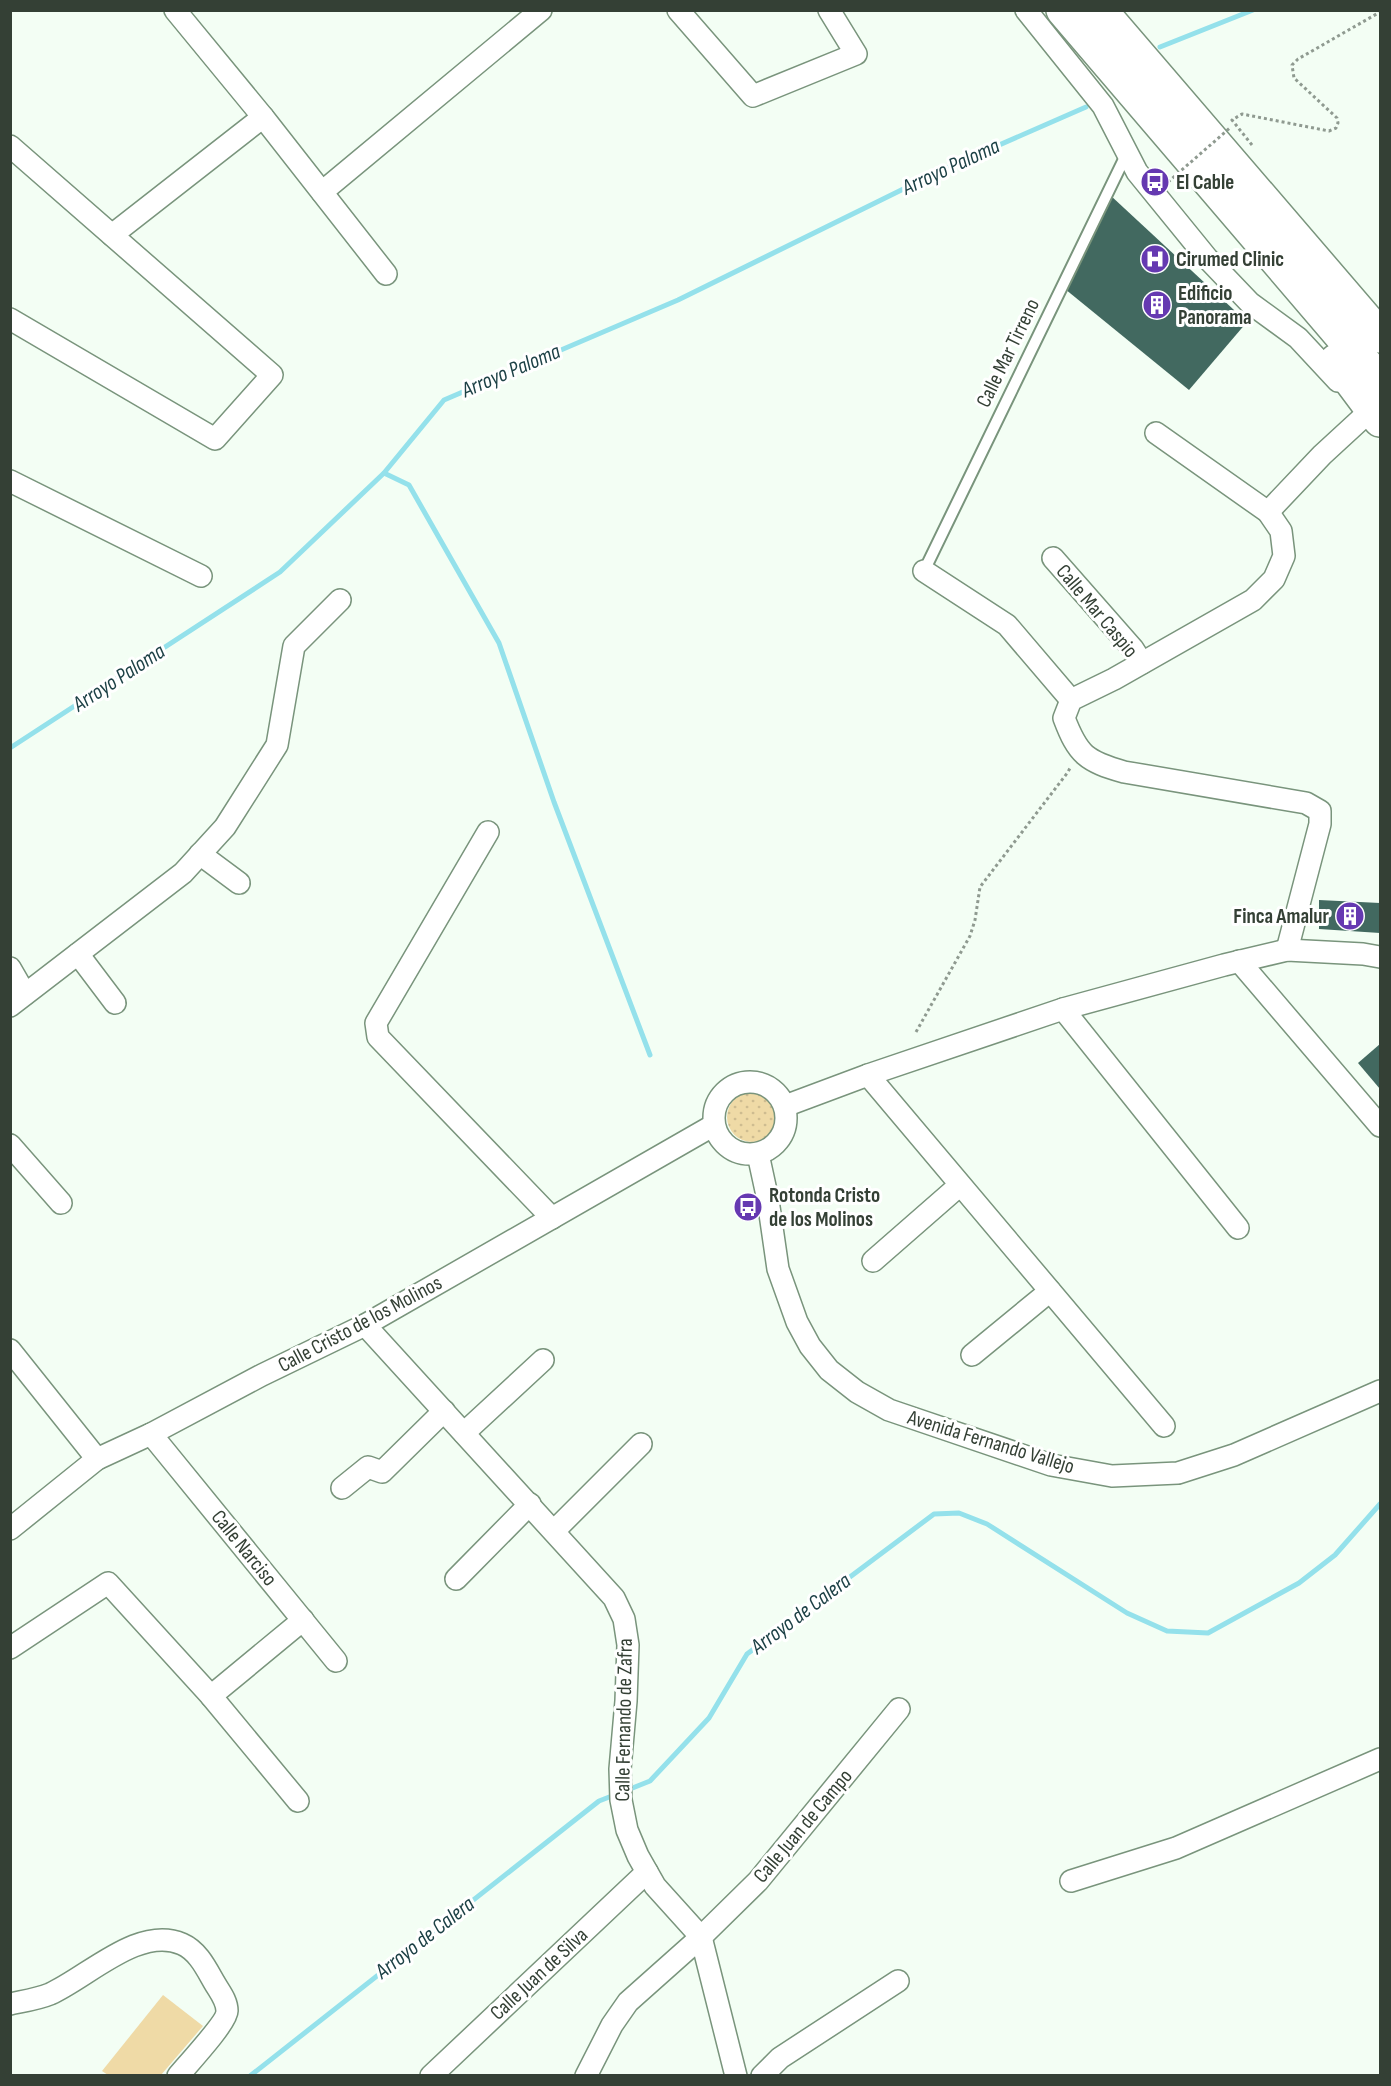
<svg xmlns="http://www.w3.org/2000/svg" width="1391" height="2086" font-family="'Sofia Sans Condensed',sans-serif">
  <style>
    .grass { fill: #efdaa6 }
    .garden { fill: url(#garden-dots) }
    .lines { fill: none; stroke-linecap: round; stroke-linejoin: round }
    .stream { stroke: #94e1eb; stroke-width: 5 }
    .building { fill: #426960 }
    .lane-casing { stroke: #79947c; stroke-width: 14 }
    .street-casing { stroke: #79947c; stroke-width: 24 }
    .highway-casing { stroke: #79947c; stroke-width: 36 }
    .path { stroke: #8f9a90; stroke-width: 3; stroke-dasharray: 3 3; stroke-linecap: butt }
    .lane { stroke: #fff; stroke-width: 10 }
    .street { stroke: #fff; stroke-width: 21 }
    .highway { stroke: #fff; stroke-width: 33 }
    .path-bridge { stroke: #8f9a90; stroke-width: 3; stroke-dasharray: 3 3; stroke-linecap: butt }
    .labels { text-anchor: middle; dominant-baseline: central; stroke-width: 6; stroke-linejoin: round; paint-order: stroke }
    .poi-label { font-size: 21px; font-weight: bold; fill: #344035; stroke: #fff; text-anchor: start }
    .street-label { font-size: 21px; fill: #344035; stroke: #fff }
    .water-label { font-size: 22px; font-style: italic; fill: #1d4146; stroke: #fff }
  </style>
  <defs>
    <pattern id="garden-dots" width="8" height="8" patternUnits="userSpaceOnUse" patternTransform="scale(1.5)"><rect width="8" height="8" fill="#efdaa6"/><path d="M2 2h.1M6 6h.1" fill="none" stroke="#cebc90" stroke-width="1.8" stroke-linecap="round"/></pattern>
  </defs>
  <rect width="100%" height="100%" fill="#f3fef4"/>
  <!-- grass -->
  <polygon class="grass" points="163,1995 203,2026 161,2075 108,2075 102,2071"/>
  <!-- garden -->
  <circle class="garden" cx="752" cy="1117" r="25"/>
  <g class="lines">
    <!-- stream -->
    <g class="stream">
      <polyline points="1160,47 1253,10"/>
      <polyline points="384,473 409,485 499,643 554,802 650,1055"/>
      <polyline points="10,748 280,572 384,473 444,400 678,300 942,170 1086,107"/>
      <polyline points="625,1791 650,1781 709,1718 747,1654 934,1514 959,1513 987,1524 1127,1613 1167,1631 1208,1633 1299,1583 1335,1555 1380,1504"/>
      <polyline points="250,2076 599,1801 617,1794"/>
    </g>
  </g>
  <!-- building -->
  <g class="building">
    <polygon points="1110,195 1247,322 1189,390 1065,289"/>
    <polygon points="1319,900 1380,903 1380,933 1319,929"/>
    <polygon points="1380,1044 1380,1089 1358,1063"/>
  </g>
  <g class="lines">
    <!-- lane casing -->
    <g class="lane-casing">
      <polyline id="lane" points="924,571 1127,153"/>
    </g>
    <!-- street casing -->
    <g class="street-casing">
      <g id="street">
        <polyline points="175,10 263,117"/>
        <polyline points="678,10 753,96 856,54 829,10"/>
        <polyline points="1026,10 1103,106 1137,172 1207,258 1250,303 1298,338 1338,381"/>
        <polyline points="10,146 272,375 215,439 10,319"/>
        <polyline points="322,192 541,10"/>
        <polyline points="112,235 263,117 386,274"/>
        <path d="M 1156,433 L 1268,512 L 1281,531 L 1284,556 L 1274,579 L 1253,600 L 1114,679 L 1071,700 L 1064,718 C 1078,755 1086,761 1124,772 L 1306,803 L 1320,811 L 1320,824 L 1287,950"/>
        <polyline points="10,481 201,576"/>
        <polyline points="1268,512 1322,455 1372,409"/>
        <polyline points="1053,558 1133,649 1142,663"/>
        <polyline points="924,571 1007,625 1071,700"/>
        <polyline points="488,832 376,1023 378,1037 552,1218"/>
        <polyline points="200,854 239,883"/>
        <polyline points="78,954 115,1003"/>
        <polyline points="1239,961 1380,1126"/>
        <polyline points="10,968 25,994"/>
        <polyline points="10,1006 183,873 225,827 277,745 294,646 340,600"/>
        <polyline points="1063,1009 1238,1228"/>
        <polyline points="868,1075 1164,1426"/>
        <circle cx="750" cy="1118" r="36"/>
        <polyline points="785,1106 868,1075 1063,1009 1224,965 1287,950 1363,954 1380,957"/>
        <polyline points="10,1145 61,1203"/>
        <polyline points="758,1154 768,1200 778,1269 797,1322 810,1346 829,1370 857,1392 889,1410 1051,1465 1112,1476 1178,1473 1234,1455 1380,1391"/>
        <polyline points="873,1261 960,1185"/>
        <polyline points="365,1325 614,1598 624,1619 628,1645 626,1701 620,1769 621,1800 627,1830 638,1856 655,1886 701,1937 736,2076"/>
        <polyline points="10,1350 97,1459"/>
        <polyline points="972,1355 1050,1291"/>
        <polyline points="464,1433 543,1360"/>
        <polyline points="151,1434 336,1661"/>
        <polyline points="342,1488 368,1467 382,1472 444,1411"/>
        <polyline points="10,1529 97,1459 151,1434 262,1375 365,1325 714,1125"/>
        <polyline points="554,1531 641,1444"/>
        <polyline points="456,1579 530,1504"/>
        <polyline points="10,1648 108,1583 211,1696 298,1801"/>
        <polyline points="211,1696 303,1620"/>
        <polyline points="1071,1881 1176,1848 1380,1759"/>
        <path d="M 10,2004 C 24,2001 38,1999 50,1994 C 88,1977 139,1925 182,1944 C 198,1951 206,1968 214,1982 C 219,1991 227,2000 227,2011 C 227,2022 188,2064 178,2076"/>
        <polyline points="431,2076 647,1872"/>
        <polyline points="586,2076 612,2025 628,2002 701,1937 758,1881 899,1709"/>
        <polyline points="762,2076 780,2058 898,1981"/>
      </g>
    </g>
    <!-- highway casing -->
    <g class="highway-casing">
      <g id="highway">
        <polyline points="1063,10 1380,381"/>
        <polyline points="1100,10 1380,336"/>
        <polyline points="1336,361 1380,420"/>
      </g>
    </g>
    <!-- path -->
    <g class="path">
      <polyline points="1252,145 1232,120 1242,114 1329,131 1336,128 1338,123 1337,118 1294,78 1292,65 1298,59 1380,12"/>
      <polyline points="916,1032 970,936 975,920 980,887 1068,772 1070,768"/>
    </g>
    <!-- lane -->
    <use href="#lane" class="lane"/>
    <!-- street -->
    <use href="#street" class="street"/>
    <!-- highway -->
    <use href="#highway" class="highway"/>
    <!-- path-bridge -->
    <polyline class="path-bridge" points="1168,182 1231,127"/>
  </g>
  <!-- icons -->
  <defs>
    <g id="bus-disc" transform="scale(1.5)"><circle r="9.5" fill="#6539b1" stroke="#fff"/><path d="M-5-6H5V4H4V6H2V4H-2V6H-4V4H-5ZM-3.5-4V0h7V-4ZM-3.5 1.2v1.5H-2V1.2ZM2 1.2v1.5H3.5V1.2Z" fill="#fff"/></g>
    <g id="hospital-disc" transform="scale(1.5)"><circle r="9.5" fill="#6539b1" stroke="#fff"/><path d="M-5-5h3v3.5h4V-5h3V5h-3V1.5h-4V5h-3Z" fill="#fff"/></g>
    <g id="building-disc" transform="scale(1.5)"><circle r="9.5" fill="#6539b1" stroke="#fff"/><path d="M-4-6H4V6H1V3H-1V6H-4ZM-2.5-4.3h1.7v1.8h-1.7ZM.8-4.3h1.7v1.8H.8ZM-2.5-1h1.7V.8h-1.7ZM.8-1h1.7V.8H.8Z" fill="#fff"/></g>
  </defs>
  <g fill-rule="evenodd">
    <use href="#bus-disc" x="1155" y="182"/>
    <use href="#hospital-disc" x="1155" y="259"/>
    <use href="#building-disc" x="1157" y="305"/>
    <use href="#building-disc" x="1350" y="916"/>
    <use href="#bus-disc" x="748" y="1207"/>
  </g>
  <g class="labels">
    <!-- poi labels -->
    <g class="poi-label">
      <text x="1176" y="182">El Cable</text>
      <text x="1176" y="259">Cirumed Clinic</text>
      <text x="1178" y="293">Edificio<tspan x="1178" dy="24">Panorama</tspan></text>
      <text x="1329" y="916" text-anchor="end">Finca Amalur</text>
      <text x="769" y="1195">Rotonda Cristo<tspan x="769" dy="24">de los Molinos</tspan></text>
    </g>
    <!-- street labels -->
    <g class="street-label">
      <text transform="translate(1008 353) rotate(-64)">Calle Mar Tirreno</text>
      <text transform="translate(1097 611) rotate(50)">Calle Mar Caspio</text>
      <text transform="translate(360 1324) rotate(-28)">Calle Cristo de los Molinos</text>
      <text transform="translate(991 1442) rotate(17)">Avenida Fernando Vallejo</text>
      <text transform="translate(244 1548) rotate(51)">Calle Narciso</text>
      <text transform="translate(624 1720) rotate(-89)">Calle Fernando de Zafra</text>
      <text transform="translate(803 1826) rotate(-50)">Calle Juan de Campo</text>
      <text transform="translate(539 1974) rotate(-43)">Calle Juan de Silva</text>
    </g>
    <!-- water labels -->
    <g class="water-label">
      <text transform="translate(951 167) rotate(-25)">Arroyo Paloma</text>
      <text transform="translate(511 371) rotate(-23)">Arroyo Paloma</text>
      <text transform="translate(119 678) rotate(-33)">Arroyo Paloma</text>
      <text transform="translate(801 1614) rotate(-37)">Arroyo de Calera</text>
      <text transform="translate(425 1938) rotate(-38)">Arroyo de Calera</text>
    </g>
  </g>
  <!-- border -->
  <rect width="1391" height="2086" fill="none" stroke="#344035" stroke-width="24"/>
</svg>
